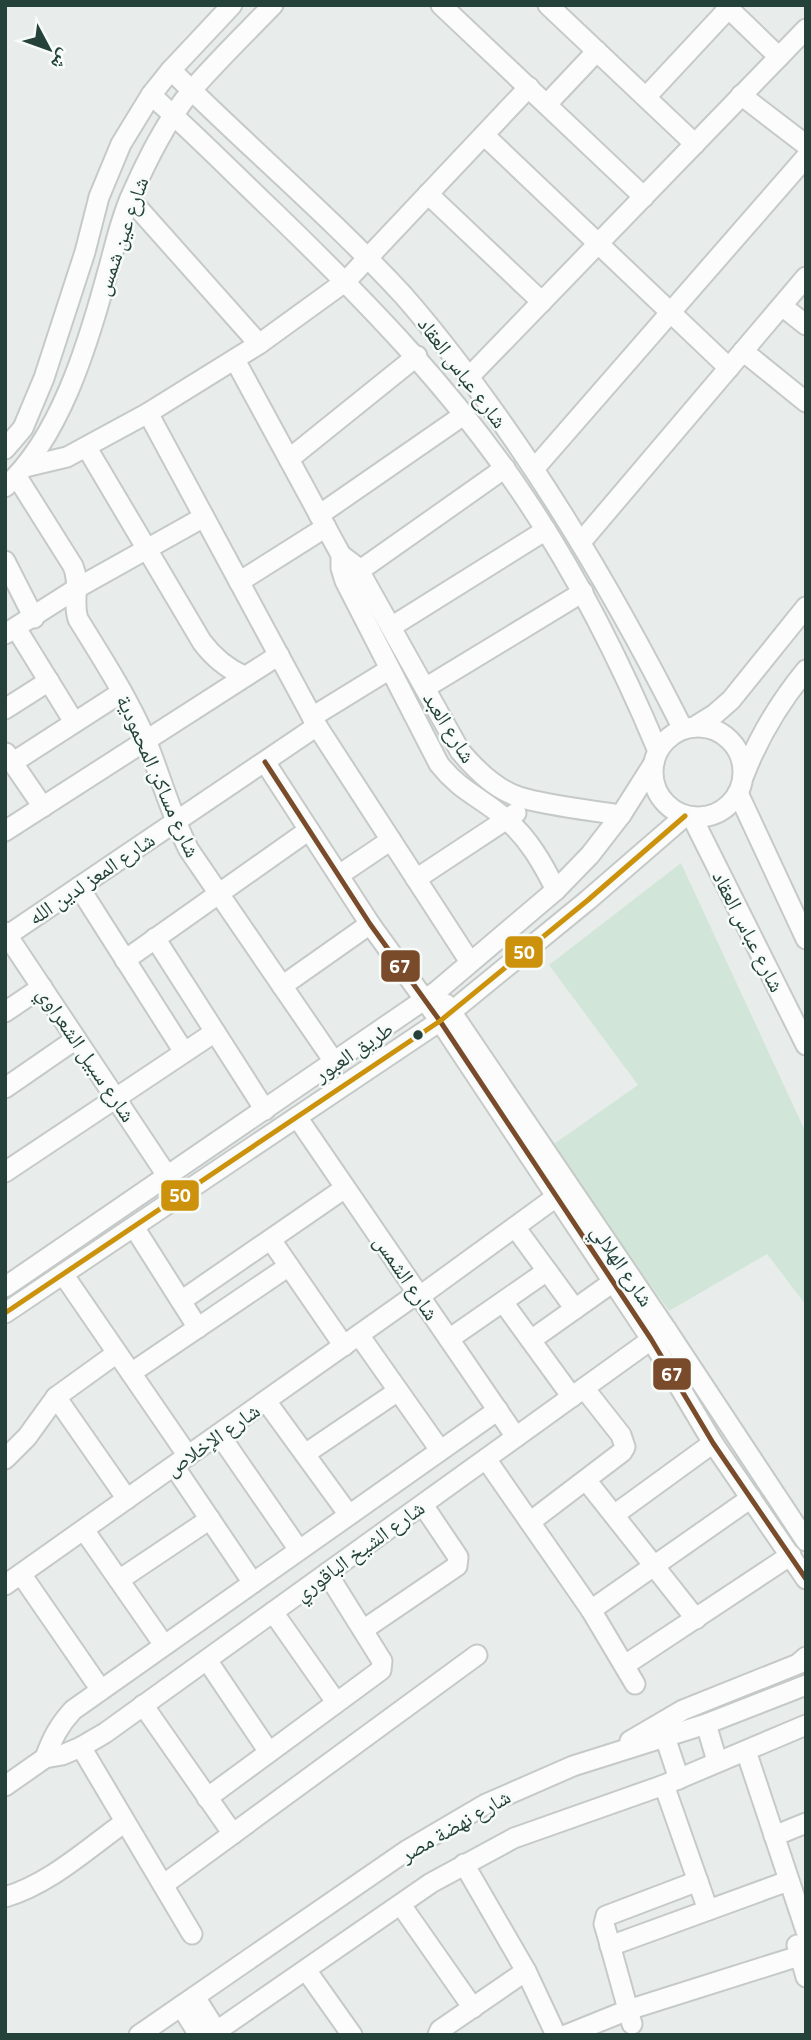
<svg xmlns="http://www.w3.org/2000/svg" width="811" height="2040" font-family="'Titillium Web','Noto Naskh Arabic',sans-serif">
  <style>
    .green { fill: #d1e6d8 }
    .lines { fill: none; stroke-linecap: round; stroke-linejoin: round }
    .minor-casing { stroke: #c5cac8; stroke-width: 23 }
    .minor { stroke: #fcfcfc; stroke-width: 19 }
    .bus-1-casing { stroke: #f7fbf9; stroke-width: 10 }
    .bus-2-casing { stroke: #f7fbf9; stroke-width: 10 }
    .bus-1 { stroke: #7a4b2a; stroke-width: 5 }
    .bus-2 { stroke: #cd920c; stroke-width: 5 }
    .bus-dot { fill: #24423a; stroke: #f7fbf9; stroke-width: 2.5 }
    .labels { text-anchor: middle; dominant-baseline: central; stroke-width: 5; stroke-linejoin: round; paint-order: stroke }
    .street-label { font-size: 21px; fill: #24423a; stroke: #f7fbf9 }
    .line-badge { stroke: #f7fbf9; stroke-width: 2.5 }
    .badge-label { font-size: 19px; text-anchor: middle; font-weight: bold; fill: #fff }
  </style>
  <rect width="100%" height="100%" fill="#e8edeb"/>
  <!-- green -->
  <polygon class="green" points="681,863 806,1133 806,1305 767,1254 669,1311 551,1146 638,1085 549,965"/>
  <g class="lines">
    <!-- minor casing -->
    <g class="minor-casing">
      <g id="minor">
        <polyline points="441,5 644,197"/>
        <polyline points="548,5 695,144"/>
        <polyline points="725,5 779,57"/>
        <path d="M 171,70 C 247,146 330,216 403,295 C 432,328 459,363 485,399 C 561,503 625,614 683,729"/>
        <path d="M 151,95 C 194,133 233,173 274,212 C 366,301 454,391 525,498 C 579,578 621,663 658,751"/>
        <polyline points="741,95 806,145"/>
        <polyline points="646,97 728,9"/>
        <polyline points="547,104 597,51"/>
        <polyline points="484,135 729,368"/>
        <polyline points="428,194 542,302"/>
        <polyline points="130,199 259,344"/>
        <polyline points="782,306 806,325"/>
        <polyline points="743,351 806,402"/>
        <path d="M 235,360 L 341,555 L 341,568 L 345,581 L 439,764 C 461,792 481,797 506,819 C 529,839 543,864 556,890"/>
        <polyline points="469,377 806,29"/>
        <polyline points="148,413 317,726 470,962"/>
        <path d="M 87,448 L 202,642 C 214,658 226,668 244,676"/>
        <polyline points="5,449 23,428 44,378 85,252 99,197 121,144 151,95 171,70 232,5"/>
        <polyline points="289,459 417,356"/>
        <polyline points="25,467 67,457 148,413 259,344 346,281 529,87"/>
        <polyline points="534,469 806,157"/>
        <path d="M 17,477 L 73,566 C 81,585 72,600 78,619 C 102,658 128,698 146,740 C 161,777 171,815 189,850 L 335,1063"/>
        <path d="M 5,487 C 59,439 87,347 106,278 C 114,251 119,223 131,196 C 147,160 166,121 192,90 C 217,61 246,33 273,5"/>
        <polyline points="319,515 465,414"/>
        <polyline points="581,542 806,277"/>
        <path d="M 341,555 L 357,567 L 460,751 C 476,770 495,789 519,797 C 548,806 590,810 621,815"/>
        <polyline points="5,561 34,618"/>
        <polyline points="349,578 505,468"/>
        <polyline points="239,582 326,527"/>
        <polyline points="391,627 546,530"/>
        <polyline points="16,628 74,722"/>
        <polyline points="5,634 79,587 204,517"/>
        <polyline points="425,688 583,592"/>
        <polyline points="5,709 49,681"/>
        <polyline points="312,717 390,669"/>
        <polyline points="694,727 715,714 731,700 806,607"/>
        <circle cx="698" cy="772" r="45"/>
        <polyline points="6,753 43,807"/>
        <polyline points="265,762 370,924 440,1021 651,1339 713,1443 806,1579"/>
        <polyline points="12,763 122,692"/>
        <path d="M 744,775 C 759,736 779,703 806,670"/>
        <polyline points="738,793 806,939"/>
        <polyline points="692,817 806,1045"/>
        <polyline points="5,831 279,655"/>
        <polyline points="339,875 391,840"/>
        <polyline points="416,879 516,813"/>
        <polyline points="79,887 184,1052"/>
        <polyline points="5,932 168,1177"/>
        <polyline points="5,937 317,726"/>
        <polyline points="155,938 265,1110"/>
        <polyline points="125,960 309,830"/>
        <polyline points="282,986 370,924"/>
        <polyline points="446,1004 666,1329 806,1541"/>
        <polyline points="5,1012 42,987"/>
        <polyline points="5,1088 76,1039"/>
        <polyline points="297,1117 516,1437"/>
        <polyline points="5,1172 215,1032"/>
        <polyline points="134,1227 198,1328"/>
        <polyline points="515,1227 575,1309"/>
        <polyline points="271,1240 344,1346"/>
        <polyline points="63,1274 188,1456"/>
        <polyline points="5,1287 437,991 556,890 590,855 621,815 654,763"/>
        <polyline points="420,1296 556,1197"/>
        <polyline points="181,1301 345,1188"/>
        <polyline points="503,1302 572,1397"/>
        <polyline points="5,1313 440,1021 588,900 685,816"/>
        <polyline points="359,1335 440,1450"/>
        <polyline points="449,1339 547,1271"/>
        <polyline points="531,1340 613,1282"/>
        <polyline points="131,1373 289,1266"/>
        <polyline points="56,1397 127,1499"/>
        <polyline points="266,1401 349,1515"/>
        <polyline points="219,1434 299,1550"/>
        <polyline points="305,1454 398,1391"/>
        <polyline points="5,1459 27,1437 56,1397 117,1353"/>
        <polyline points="486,1459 591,1610 635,1684"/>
        <polyline points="174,1466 253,1583"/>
        <polyline points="586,1480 696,1619"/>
        <polyline points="614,1515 713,1443"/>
        <polyline points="530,1522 622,1452 625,1447 621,1435 584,1388"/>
        <polyline points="84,1530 164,1645"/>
        <polyline points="21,1574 101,1690"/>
        <polyline points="119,1580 210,1519"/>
        <polyline points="5,1585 418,1293"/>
        <polyline points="591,1610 751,1498"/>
        <polyline points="273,1612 336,1702"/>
        <polyline points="363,1630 457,1566 458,1557 423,1505"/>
        <polyline points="207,1660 269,1752"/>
        <polyline points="625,1665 791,1555"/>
        <polyline points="143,1705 233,1834"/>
        <polyline points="706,1724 717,1761"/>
        <polyline points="665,1737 679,1779"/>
        <polyline points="630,1741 683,1710 798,1664 806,1657"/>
        <polyline points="81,1747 192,1934"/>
        <polyline points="746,1751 806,1931"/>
        <path d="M 45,1758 C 52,1739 59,1725 73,1710 L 498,1410"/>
        <polyline points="664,1785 708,1910"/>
        <polyline points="5,1786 45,1758 62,1755 81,1747 105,1733 666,1329"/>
        <polyline points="207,1798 381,1670 382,1661 327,1573"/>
        <polyline points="774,1836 806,1823"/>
        <polyline points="464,1864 526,1971 556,2035"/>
        <polyline points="163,1885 477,1655"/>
        <path d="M 5,1897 C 50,1884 88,1848 125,1822"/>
        <polyline points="401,1905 473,2008"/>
        <polyline points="797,1945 806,1977"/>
        <polyline points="610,1946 788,1881"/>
        <polyline points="306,1970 352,2035"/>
        <polyline points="195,1997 219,2035"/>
        <polyline points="181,2006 199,2035"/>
        <polyline points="632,2024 607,1934 604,1924 606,1916 698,1881"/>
        <polyline points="139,2035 406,1851 486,1804 573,1766 706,1724 806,1685"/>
        <polyline points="211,2035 431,1883 514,1838 664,1785 806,1725"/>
        <polyline points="438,2035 440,2030 526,1971"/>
        <polyline points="566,2035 628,2010 799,1956"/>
      </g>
    </g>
    <!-- minor -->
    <use href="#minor" class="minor"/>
    <!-- bus-1 casing -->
    <g class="bus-1-casing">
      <polyline id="bus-1" points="265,762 370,924 440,1021 651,1339 713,1443 806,1579"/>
    </g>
    <!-- bus-2 casing -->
    <g class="bus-2-casing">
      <polyline id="bus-2" points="5,1313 440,1021 588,900 685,816"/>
    </g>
    <!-- bus-1 -->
    <use href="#bus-1" class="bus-1"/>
    <!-- bus-2 -->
    <use href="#bus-2" class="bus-2"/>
  </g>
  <!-- markers -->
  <circle class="bus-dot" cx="418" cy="1035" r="6"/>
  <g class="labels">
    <!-- street labels -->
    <g class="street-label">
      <text transform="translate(121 236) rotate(-71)">شارع عين شمس</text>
      <text transform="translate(463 372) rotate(53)">شارع عباس العقاد</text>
      <text transform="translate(450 727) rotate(58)">شارع العبد</text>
      <text transform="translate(159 776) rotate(66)">شارع مساكن المحمودية</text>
      <text transform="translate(91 878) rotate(-34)">شارع المعز لدين الله</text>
      <text transform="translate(749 931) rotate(63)">شارع عباس العقاد</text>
      <text transform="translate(353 1051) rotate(-34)">طريق العبور</text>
      <text transform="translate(87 1054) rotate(56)">شارع سبيل الشعراوي</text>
      <text transform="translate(623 1265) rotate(56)">شارع الهلالي</text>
      <text transform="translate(407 1277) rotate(56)">شارع الشمس</text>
      <text transform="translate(212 1439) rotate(-35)">شارع الإخلاص</text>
      <text transform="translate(359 1550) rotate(-36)">شارع الشيخ الباقوري</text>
      <text transform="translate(455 1825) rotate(-30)">شارع نهضة مصر</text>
    </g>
  </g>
  <g class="line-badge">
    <rect x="504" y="935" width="40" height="34" rx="7" fill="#cd920c"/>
    <rect x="380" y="949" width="41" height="34" rx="7" fill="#7a4b2a"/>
    <rect x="160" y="1179" width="40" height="33" rx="7" fill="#cd920c"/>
    <rect x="652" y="1357" width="40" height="34" rx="7" fill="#7a4b2a"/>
  </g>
  <g class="badge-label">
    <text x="524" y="959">50</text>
    <text x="400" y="973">67</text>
    <text x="180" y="1202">50</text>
    <text x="672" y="1381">67</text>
  </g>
  <!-- border -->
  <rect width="811" height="2040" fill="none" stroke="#24423a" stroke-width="14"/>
  <!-- north arrow -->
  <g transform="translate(49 49) rotate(131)" stroke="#f7fbf9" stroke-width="5" paint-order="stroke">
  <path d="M0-5L12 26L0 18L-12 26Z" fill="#24423a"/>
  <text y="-10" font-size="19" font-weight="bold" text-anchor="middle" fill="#24423a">ش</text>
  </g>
</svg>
